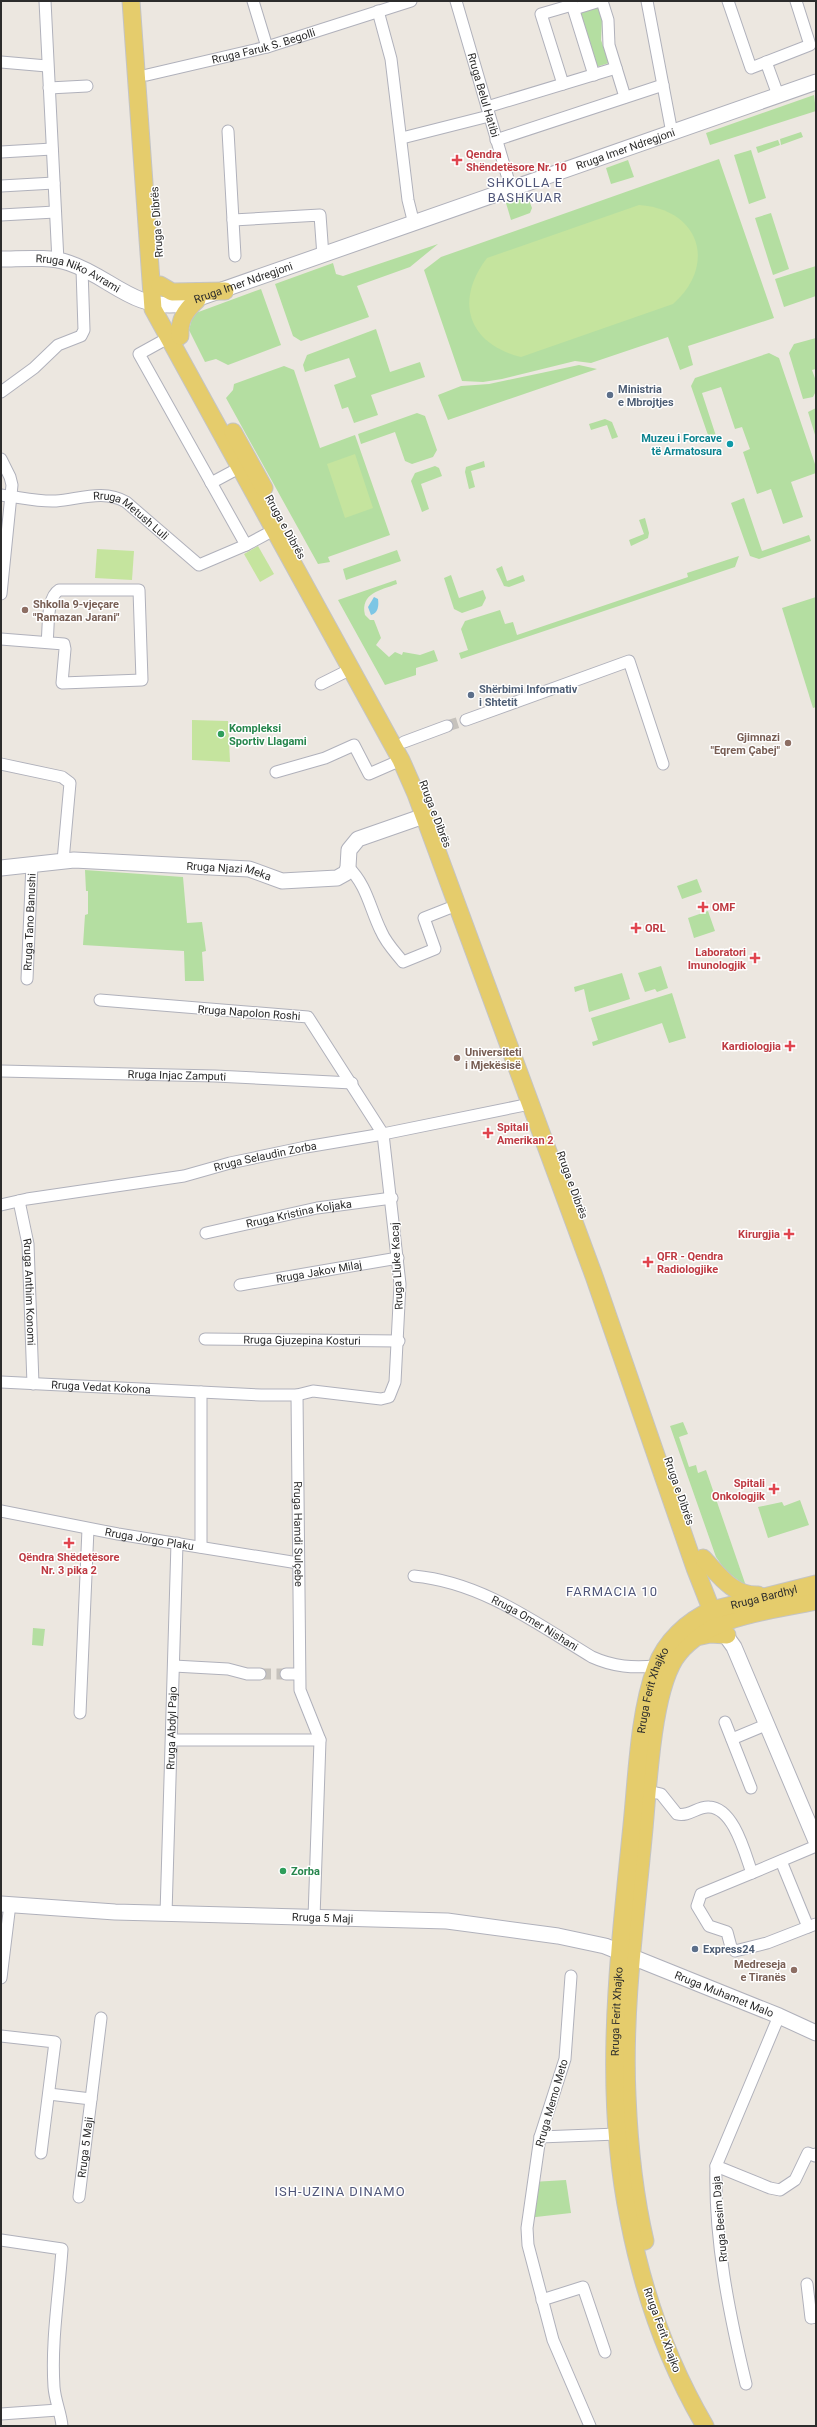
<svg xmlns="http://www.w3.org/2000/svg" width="817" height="2427" font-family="Roboto,sans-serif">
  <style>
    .green { fill: #b4dea1 }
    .pitch { fill: #c5e49e }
    .water { fill: #7dc6e5 }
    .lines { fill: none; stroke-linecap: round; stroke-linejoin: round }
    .street-tunnel { stroke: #c6c2bc; stroke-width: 11; stroke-dasharray: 11 5.5; stroke-linecap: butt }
    .street-casing { stroke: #b0b1bb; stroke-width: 13 }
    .secondary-casing { stroke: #b0b1bb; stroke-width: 17 }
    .primary-casing { stroke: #c4c4c4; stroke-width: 19 }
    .street { stroke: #fff; stroke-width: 11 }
    .secondary { stroke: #fff; stroke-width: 15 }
    .primary { stroke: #e5cc6c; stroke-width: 17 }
    .health-dot { fill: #e0444e; stroke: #fff; stroke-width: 1.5 }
    .service-dot { fill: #5c6f8a; stroke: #fff; stroke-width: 1.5 }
    .culture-dot { fill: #0f9aa8; stroke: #fff; stroke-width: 1.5 }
    .education-dot { fill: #8d6e63; stroke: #fff; stroke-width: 1.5 }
    .leisure-dot { fill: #2e9e5b; stroke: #fff; stroke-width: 1.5 }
    .labels { text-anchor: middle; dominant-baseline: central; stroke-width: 3; stroke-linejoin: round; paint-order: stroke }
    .street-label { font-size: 11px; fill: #2c2c2c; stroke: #fff }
    .health-label { font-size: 11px; font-weight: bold; fill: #be3a42; stroke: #fff; text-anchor: start }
    .service-label { font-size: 11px; font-weight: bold; fill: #4e5e75; stroke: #fff; text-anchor: start }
    .culture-label { font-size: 11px; font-weight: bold; fill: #0d838f; stroke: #fff; text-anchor: end }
    .education-label { font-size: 11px; font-weight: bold; fill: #785e54; stroke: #fff; text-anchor: start }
    .leisure-label { font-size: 11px; font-weight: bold; fill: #27864d; stroke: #fff; text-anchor: start }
    .quarter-label { font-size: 13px; letter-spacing: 1px; fill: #505679; stroke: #fff }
  </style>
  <rect width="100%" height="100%" fill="#ece7e0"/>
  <!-- green -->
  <g class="green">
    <polygon points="598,6 602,20 601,40 609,63 596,67 580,12"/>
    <polygon points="814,95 816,111 710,145 706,133"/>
    <polygon points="801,132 803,137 781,145 780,139"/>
    <polygon points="778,140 780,145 758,153 756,147"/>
    <polygon points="751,150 766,198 749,204 734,155"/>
    <polygon points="719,159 774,318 688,346 693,365 680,370 668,337 591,363 575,361 502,379 483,382 462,381 424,270 441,257"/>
    <polygon points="628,160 634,177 611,184 606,168"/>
    <polygon points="527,195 532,208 530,213 511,220 506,203"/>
    <polygon points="771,213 789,269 773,275 755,218"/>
    <polygon points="438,244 410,267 357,286 369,317 301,341 293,336 275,284 333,263 336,274 343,276"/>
    <polygon points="816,266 816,296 784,307 775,279"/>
    <polygon points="261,289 281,345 228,365 216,359 205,362 189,330 193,314"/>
    <polygon points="376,329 390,372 420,362 425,377 371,395 378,415 354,423 348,407 342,409 334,385 356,377 349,358 305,372 303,365 307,355"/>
    <polygon points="816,338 816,369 812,370 816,381 816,391 813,397 803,399 789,353 794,344"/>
    <polygon points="769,353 779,358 816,467 816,473 791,482 803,517 783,524 771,489 757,494 743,452 750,449 742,427 735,429 721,387 702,393 716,436 709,438 691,386 695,378"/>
    <polygon points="579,365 597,369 448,420 438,395 461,386 489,384"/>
    <polygon points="284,366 294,370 320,448 355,435 390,535 328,557 330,562 318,564 226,398 233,390 234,384"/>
    <polygon points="816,408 816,438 808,412"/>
    <polygon points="417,413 425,416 437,450 433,457 412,464 405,461 395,432 361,444 358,434"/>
    <polygon points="605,419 612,422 618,437 612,439 607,425 591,430 589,424"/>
    <polygon points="484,461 485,467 471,471 475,487 469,489 465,472 466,467"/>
    <polygon points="435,466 439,468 442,476 421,484 429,509 422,512 411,481 415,473"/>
    <polygon points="744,498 762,551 809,535 811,541 759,559 750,556 731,503"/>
    <polygon points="645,518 649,533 648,538 631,546 629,540 644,534 639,520"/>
    <polygon points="397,550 401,561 346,580 343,569"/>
    <polygon points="739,556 735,567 461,659 459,653 468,650 461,629 465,621 500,610 505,624 513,622 517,635 688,577 687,573"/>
    <polygon points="502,566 507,581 523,575 525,581 509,587 504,586 496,569"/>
    <polygon points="451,575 459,598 483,590 486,598 482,606 462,613 454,609 444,578"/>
    <path d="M 396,580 L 397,584 C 381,590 360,593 365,615 L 370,620 L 374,620 L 381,638 L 376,645 L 389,657 L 395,652 L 402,655 L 403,652 L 420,655 L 434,650 L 438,661 L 416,668 L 416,675 L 385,685 L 338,600 Z"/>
    <polygon points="816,597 816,707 813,708 782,608"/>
    <polygon points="85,870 183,877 187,923 202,922 206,951 202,952 204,981 185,981 184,951 83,945 85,915 88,914 88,891 86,891"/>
    <polygon points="697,879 702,892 682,899 677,886"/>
    <polygon points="708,911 715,931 694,938 688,918"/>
    <polygon points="661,966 668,988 657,992 655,989 645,992 638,973"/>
    <polygon points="622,973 630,999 589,1012 584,989 575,992 574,987"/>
    <polygon points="672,993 686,1038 669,1043 662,1023 593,1046 592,1042 598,1040 591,1018"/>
    <polygon points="683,1422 688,1434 679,1437 689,1467 696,1465 698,1473 706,1470 746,1586 726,1571 716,1557 670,1426"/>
    <polygon points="800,1500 809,1525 768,1538 758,1507 782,1502 784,1506"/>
    <polygon points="33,1628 45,1629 43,1646 32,1645"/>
    <polygon points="566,2180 571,2213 527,2218 532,2182"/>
  </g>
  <!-- pitch -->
  <g class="pitch">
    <path d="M 639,205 C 699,209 718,264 673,304 L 521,357 C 468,344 454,301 487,258 Z"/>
    <polygon points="355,454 373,508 345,518 327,464"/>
    <polygon points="258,546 274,574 260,582 244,554"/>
    <polygon points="97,549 134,551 132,580 95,578"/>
    <polygon points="192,720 228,721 230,762 192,760"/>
  </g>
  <!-- water -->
  <path class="water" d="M 374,597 L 378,599 C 379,606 378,613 371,615 L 368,607 Z"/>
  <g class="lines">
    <!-- street-tunnel -->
    <g class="street-tunnel">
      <polyline points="447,726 466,720"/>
      <polyline points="260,1674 286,1674"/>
    </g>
    <!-- street casing -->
    <g class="street-casing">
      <g id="street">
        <polyline points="45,1 58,261"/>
        <polyline points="253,1 267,47"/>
        <path id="s1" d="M 456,1 L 511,189"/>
        <polyline points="571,1 594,75"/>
        <polyline points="602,1 608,20 609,45 625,97"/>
        <polyline points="647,1 672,133"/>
        <polyline points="728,1 751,68 810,45 796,1"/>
        <polyline points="574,9 600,1"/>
        <polyline points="378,11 391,59 408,200 414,224"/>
        <polyline points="1,62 47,66"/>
        <polyline points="766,62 778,95"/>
        <path id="s2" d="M 147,75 L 267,47 L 411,1"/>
        <polyline points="563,84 541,14 572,5"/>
        <polyline points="49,88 87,86"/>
        <polyline points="487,107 616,68"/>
        <polyline points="228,131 235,256"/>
        <polyline points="402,138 489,116"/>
        <polyline points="496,140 663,85"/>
        <polyline points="1,152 52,149"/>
        <polyline points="1,186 54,183"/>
        <polyline points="1,215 55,212"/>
        <polyline points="233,220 320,215 323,256"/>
        <polyline points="168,338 139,354 246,545"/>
        <polyline points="1,392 34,368 58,345 81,336 84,330 82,269"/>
        <polyline points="1,459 10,477 12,485 1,594"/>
        <polyline points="211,483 239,468"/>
        <path id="s3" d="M 1,495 C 19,497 38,502 56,501 C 80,499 104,489 126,502 L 199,565 L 246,545 L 274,530"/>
        <path d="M 1,639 L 64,644 L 65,649 L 62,683 L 142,680 L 139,590 L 59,590 C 46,598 49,628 47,642"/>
        <polyline points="321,684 351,669"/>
        <polyline points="466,720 629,661 663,764"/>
        <polyline points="404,742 447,726"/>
        <polyline points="1,764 62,777 70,783 63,861"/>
        <polyline points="276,772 325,758 354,745 369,774 401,760"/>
        <path d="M 348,867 C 367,885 370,909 381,931 C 386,943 395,952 403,962 L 435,949 L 424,918 L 457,905"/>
        <path id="s4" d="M 27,979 L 32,864"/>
        <path id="s5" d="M 1,1071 L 215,1076 L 352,1083"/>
        <path id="s6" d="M 19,1201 L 28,1244 L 33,1384"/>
        <path id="s7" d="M 1,1205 L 27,1199 L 184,1176 L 230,1163 L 306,1147 L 383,1134 L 530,1104"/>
        <path id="s8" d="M 206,1233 L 317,1208 L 392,1198"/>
        <path id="s9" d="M 240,1285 L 398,1258"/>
        <path id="s10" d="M 205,1339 L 399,1341"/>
        <path id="s11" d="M 1,1382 L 261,1395 L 297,1395 L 313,1391 L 381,1399 L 389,1397 L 395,1382 L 400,1284 L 383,1134 L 308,1017 L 100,1000"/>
        <polyline points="201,1392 201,1547"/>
        <path id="s12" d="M 297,1395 L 300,1690 L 320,1740 L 314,1918"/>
        <path id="s13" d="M 1,1511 L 118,1534 L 298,1563"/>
        <path id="s14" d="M 414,1576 C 481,1582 536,1623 592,1657 C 614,1667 633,1668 656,1666"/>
        <polyline points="174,1666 228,1669 247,1674 260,1674"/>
        <polyline points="286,1674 299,1674"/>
        <polyline points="80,1713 88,1529"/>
        <polyline points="725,1722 751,1788"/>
        <polyline points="732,1739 768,1724"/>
        <polyline points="172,1740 320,1740"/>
        <path d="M 648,1791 L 661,1794 L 677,1814 C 689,1817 698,1806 709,1807 C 734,1808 745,1854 752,1873 L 816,1846"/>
        <polyline points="781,1861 808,1927"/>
        <polyline points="752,1873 701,1894 697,1906 709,1926 727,1932 731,1947 735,1951 767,1943 816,1924"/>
        <path id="s15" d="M 166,1914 L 177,1543"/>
        <polyline points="571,1976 565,2059 540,2137 527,2228 528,2245 553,2340 590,2426"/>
        <polyline points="1,1978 10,1904"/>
        <polyline points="1,2036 55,2042 41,2153"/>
        <polyline points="49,2094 91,2099"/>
        <polyline points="540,2137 617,2134"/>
        <polyline points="716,2166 770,2188 780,2190 795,2180 808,2153 815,2156 816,2154"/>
        <path id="s16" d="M 79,2197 L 101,2018"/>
        <path d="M 1,2240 L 62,2249 C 59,2295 51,2341 54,2387 C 55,2401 61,2413 62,2426"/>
        <polyline points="807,2284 811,2318 816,2317"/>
        <polyline points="542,2300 583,2287 605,2352"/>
        <path d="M 746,2384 C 729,2313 714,2239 716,2166 L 779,2016"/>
        <polyline points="1,2414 58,2410"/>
      </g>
    </g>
    <!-- secondary casing -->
    <g class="secondary-casing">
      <g id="secondary">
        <path id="s17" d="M 1,259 C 22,259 48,256 69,263 C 111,277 133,311 182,304 L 816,82"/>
        <path id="s18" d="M 1,868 L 74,860 L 249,869 L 282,881 L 337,878 L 346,873 L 348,867 L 349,850 L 358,839 L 424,816"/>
        <polyline points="719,1626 734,1647 816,1841"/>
        <path id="s19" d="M 1,1904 L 115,1912 L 447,1921 L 558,1936 L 605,1946 L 779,2016 L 816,2033"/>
      </g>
    </g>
    <!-- primary casing -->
    <g class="primary-casing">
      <g id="primary">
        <polyline points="131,1 153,309 401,760 416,794 594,1276 695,1568 717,1624"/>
        <polyline points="160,285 172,292 225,291"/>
        <path d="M 180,336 C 179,320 185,311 197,300"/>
        <polyline points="233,432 264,488"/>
        <path d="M 703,1558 C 719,1575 733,1596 758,1595"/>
        <polyline points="701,1636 710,1634 727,1635"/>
        <path d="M 645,2241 C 634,2194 629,2145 627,2096 C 623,2011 635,1924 643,1839 C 648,1793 651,1686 679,1653 C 710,1615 771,1611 816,1601"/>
        <path id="s20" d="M 705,2426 C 668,2363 643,2292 629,2220 C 602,2089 619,1956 632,1825 C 637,1776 639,1712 656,1667 C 665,1642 687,1621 712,1610 L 816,1584"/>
      </g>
    </g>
    <!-- street -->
    <use href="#street" class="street"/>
    <!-- secondary -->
    <use href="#secondary" class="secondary"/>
    <!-- primary -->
    <use href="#primary" class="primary"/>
  </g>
  <!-- markers -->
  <g class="health-dot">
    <path d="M455 154h4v4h4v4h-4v4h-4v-4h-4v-4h4z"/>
    <path d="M701 901h4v4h4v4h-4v4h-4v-4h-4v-4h4z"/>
    <path d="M634 922h4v4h4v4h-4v4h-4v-4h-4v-4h4z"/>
    <path d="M753 952h4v4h4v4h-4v4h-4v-4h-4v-4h4z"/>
    <path d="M788 1040h4v4h4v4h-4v4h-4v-4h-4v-4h4z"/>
    <path d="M486 1127h4v4h4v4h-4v4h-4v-4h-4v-4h4z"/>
    <path d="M787 1228h4v4h4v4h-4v4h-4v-4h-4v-4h4z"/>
    <path d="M646 1256h4v4h4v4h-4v4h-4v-4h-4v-4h4z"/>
    <path d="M772 1483h4v4h4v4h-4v4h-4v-4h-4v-4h4z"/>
    <path d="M67 1537h4v4h4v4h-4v4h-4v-4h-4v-4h4z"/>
  </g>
  <g class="service-dot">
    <circle cx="610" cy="395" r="4"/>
    <circle cx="471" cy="695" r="4"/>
    <circle cx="695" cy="1949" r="4"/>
  </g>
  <circle class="culture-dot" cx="730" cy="444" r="4"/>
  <g class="education-dot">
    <circle cx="25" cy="610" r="4"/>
    <circle cx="788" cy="743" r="4"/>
    <circle cx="457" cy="1058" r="4"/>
    <circle cx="794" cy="1970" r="4"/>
  </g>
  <g class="leisure-dot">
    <circle cx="221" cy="734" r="4"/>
    <circle cx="283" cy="1871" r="4"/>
  </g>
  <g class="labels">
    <!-- street labels -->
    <g class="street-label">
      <text stroke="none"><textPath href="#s2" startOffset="120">Rruga Faruk S. Begolli</textPath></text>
      <text stroke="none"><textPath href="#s1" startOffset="98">Rruga Belul Hatibi</textPath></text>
      <text stroke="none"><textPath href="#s17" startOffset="661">Rruga Imer Ndregjoni</textPath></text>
      <text transform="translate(157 222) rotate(-94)">Rruga e Dibrës</text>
      <text stroke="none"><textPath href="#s17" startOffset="80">Rruga Niko Avrami</textPath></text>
      <text stroke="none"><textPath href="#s17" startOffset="256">Rruga Imer Ndregjoni</textPath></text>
      <text stroke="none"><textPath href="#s3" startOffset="137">Rruga Metush Luli</textPath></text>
      <text transform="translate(285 527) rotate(61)">Rruga e Dibrës</text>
      <text transform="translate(435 814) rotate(69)">Rruga e Dibrës</text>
      <text stroke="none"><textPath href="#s18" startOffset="229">Rruga Njazi Meka</textPath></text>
      <text stroke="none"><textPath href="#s4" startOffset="57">Rruga Tano Banushi</textPath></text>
      <text transform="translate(249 1013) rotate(4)">Rruga Napolon Roshi</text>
      <text stroke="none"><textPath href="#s5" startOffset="176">Rruga Injac Zamputi</textPath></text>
      <text stroke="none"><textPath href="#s7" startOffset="269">Rruga Selaudin Zorba</textPath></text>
      <text transform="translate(572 1185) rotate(70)">Rruga e Dibrës</text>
      <text stroke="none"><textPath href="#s8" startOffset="95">Rruga Kristina Koljaka</textPath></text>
      <text transform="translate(397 1266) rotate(-93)">Rruga Lluke Kacaj</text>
      <text stroke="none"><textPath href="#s9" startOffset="80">Rruga Jakov Milaj</textPath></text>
      <text stroke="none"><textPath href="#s6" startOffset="92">Rruga Anthim Konomi</textPath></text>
      <text stroke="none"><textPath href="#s10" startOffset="97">Rruga Gjuzepina Kosturi</textPath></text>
      <text stroke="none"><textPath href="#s11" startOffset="100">Rruga Vedat Kokona</textPath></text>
      <text transform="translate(679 1491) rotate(71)">Rruga e Dibrës</text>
      <text stroke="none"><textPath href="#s12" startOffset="139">Rruga Hamdi Sulçebe</textPath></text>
      <text stroke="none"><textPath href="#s13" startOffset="151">Rruga Jorgo Plaku</textPath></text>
      <text stroke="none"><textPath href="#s20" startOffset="913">Rruga Bardhyl</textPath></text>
      <text stroke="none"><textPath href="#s14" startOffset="131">Rruga Omer Nishani</textPath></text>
      <text stroke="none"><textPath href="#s20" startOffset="754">Rruga Ferit Xhajko</textPath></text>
      <text stroke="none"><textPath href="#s15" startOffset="186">Rruga Abdyl Pajo</textPath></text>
      <text stroke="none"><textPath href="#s19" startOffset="322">Rruga 5 Maji</textPath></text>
      <text stroke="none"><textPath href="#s19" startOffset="735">Rruga Muhamet Malo</textPath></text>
      <text stroke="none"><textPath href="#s20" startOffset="430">Rruga Ferit Xhajko</textPath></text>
      <text transform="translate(552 2103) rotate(-74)">Rruga Memo Meto</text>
      <text stroke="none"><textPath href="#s16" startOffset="50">Rruga 5 Maji</textPath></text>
      <text transform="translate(720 2219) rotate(-95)">Rruga Besim Daja</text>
      <text transform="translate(662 2330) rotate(70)">Rruga Ferit Xhajko</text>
    </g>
    <!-- health labels -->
    <g class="health-label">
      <text x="466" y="154">Qendra<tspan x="466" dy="13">Shëndetësore Nr. 10</tspan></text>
      <text x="712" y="907">OMF</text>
      <text x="645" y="928">ORL</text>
      <text x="746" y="952" text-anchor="end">Laboratori<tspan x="746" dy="13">Imunologjik</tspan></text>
      <text x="781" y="1046" text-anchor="end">Kardiologjia</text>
      <text x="497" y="1127">Spitali<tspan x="497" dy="13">Amerikan 2</tspan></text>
      <text x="780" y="1234" text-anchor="end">Kirurgjia</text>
      <text x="657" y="1256">QFR - Qendra<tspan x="657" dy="13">Radiologjike</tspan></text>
      <text x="765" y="1483" text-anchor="end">Spitali<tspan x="765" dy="13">Onkologjik</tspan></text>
      <text x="69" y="1557" text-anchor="middle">Qëndra Shëdetësore<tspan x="69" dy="13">Nr. 3 pika 2</tspan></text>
    </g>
    <!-- service labels -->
    <g class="service-label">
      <text x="618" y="389">Ministria<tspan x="618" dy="13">e Mbrojtjes</tspan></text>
      <text x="479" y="689">Shërbimi Informativ<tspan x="479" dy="13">i Shtetit</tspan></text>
      <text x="703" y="1949">Express24</text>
    </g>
    <!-- culture labels -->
    <g class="culture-label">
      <text x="722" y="438">Muzeu i Forcave<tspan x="722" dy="13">të Armatosura</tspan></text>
    </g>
    <!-- education labels -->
    <g class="education-label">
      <text x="33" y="604">Shkolla 9-vjeçare<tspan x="33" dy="13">"Ramazan Jarani"</tspan></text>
      <text x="780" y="737" text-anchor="end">Gjimnazi<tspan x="780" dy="13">"Eqrem Çabej"</tspan></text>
      <text x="465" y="1052">Universiteti<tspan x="465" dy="13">i Mjekësisë</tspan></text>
      <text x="786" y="1964" text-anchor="end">Medreseja<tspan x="786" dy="13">e Tiranës</tspan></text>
    </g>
    <!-- leisure labels -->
    <g class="leisure-label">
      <text x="229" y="728">Kompleksi<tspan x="229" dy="13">Sportiv Llagami</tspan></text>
      <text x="291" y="1871">Zorba</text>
    </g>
    <!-- quarter labels -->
    <g class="quarter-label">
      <text x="525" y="182">SHKOLLA E<tspan x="525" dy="15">BASHKUAR</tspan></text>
      <text x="612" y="1591">FARMACIA 10</text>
      <text x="340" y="2191">ISH-UZINA DINAMO</text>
    </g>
  </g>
  <!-- border -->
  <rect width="817" height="2427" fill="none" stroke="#2c2c2c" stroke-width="4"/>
</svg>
